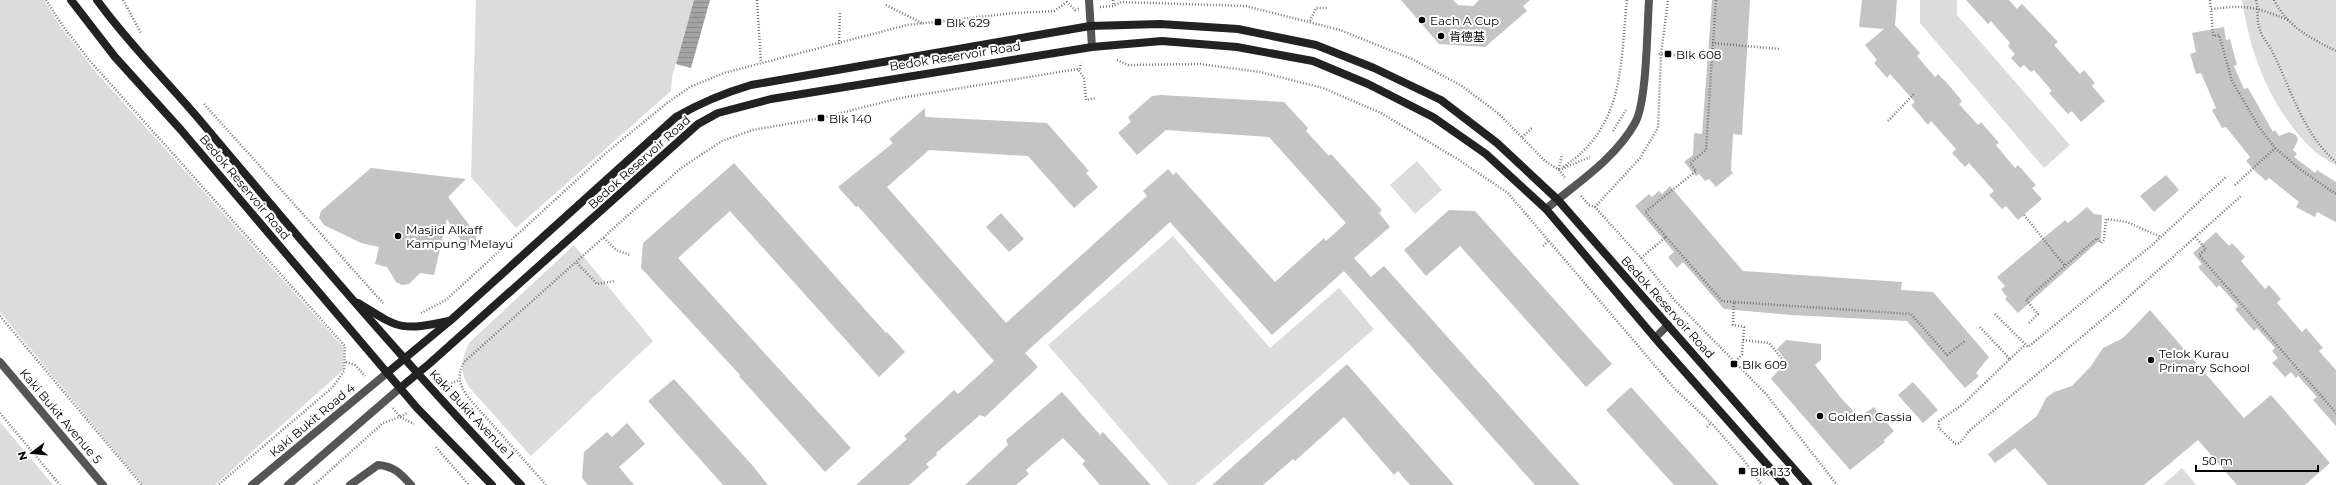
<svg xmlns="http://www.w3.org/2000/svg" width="2336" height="485" font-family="Montserrat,'Noto Sans SC',sans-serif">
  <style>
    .green { fill: #dcdcdc }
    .water { fill: url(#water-rules) }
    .building { fill: #c4c4c4 }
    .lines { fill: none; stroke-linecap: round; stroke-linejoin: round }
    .path { stroke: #777; stroke-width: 2.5; stroke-dasharray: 1 2; stroke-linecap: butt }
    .lane { stroke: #555; stroke-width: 8 }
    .street { stroke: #555; stroke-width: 8 }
    .secondary { stroke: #222; stroke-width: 8 }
    .poi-dot { fill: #000; stroke: #fff; stroke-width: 1.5 }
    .labels { text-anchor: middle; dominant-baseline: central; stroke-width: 4; stroke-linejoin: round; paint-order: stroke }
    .poi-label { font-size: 12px; fill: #000; stroke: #fff; text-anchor: start }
    .street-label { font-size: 12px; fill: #000; stroke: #fff }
  </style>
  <defs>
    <pattern id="water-rules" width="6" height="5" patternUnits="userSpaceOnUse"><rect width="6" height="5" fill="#a3a3a3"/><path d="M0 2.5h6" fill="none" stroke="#8b8b8b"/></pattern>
  </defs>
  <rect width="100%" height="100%" fill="#fff"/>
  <!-- green -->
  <g class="green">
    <polygon points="0,0 44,0 60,26 95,71 344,348 343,370 215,485 143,485 0,312"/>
    <polygon points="476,0 694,0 672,77 671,91 516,228 471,177"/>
    <polygon points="1920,0 1957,0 1957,15 2070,145 2044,168 1920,23"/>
    <path d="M 2242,0 L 2336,0 L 2336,166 C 2328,160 2318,155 2311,148 C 2271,109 2250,54 2242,0 Z"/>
    <polygon points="1417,161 1442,190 1415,214 1390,185"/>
    <polygon points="1173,236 1270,348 1339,288 1374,329 1195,485 1169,485 1048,345"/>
    <path d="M 574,245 L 653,341 L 531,456 L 468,386 C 460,371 461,359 469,343 Z"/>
    <polygon points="0,422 53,485 0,485"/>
    <polygon points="2182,468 2196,485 2163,485"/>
  </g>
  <!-- water -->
  <polygon class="water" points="694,0 710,0 691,68 676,64"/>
  <!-- building -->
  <g class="building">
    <polygon points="1401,0 1453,0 1458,5 1473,6 1479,0 1530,0 1523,6 1527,11 1485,47 1439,44"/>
    <polygon points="1712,0 1750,0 1742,135 1733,134 1731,170 1733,173 1716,187 1709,179 1705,181 1699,174 1696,176 1684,162 1693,155 1694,133 1702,134"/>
    <polygon points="1862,0 1897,0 1895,25 1920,53 1917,56 1935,77 1938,74 1948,84 1962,101 1959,104 1978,125 1981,122 1999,143 1996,145 2015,168 2018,165 2036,185 2032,188 2042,199 2018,220 2006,206 2002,209 1989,195 1994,191 1969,163 1965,167 1952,153 1956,149 1931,121 1928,125 1911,105 1915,102 1890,74 1887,78 1874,63 1877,60 1865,45 1884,29 1859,27"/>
    <polygon points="1966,0 2009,0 2017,9 2022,4 2058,42 2054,45 2080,74 2084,70 2095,83 2092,86 2105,101 2081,122 2072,111 2068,114 2049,93 2052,91 2034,70 2031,72 2024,65 2020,68 2011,58 2015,54 2008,46 2010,43 1991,21 1988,24"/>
    <polygon points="2224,27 2226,40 2230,39 2237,65 2234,66 2244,89 2248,88 2273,132 2275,130 2279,136 2289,132 2296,135 2298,140 2293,150 2297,154 2294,157 2315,173 2317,170 2336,182 2336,222 2317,212 2315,217 2296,207 2299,202 2269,178 2266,181 2256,172 2246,161 2250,157 2226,127 2222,128 2212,110 2216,108 2201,73 2196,74 2190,54 2196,52 2192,33"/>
    <polygon points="1161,95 1284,102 1308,128 1306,131 1329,156 1331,154 1382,210 1379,213 1390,227 1354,258 1371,277 1384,266 1580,485 1535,485 1344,271 1272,335 1170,222 1025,353 1038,367 985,417 980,415 936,453 937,455 926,464 929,467 909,485 856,485 907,439 904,436 954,390 958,394 994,361 858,206 856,207 838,187 893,143 889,139 925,108 925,117 1047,123 1089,171 1086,173 1098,187 1074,208 1028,156 929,150 887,187 1006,323 1147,196 1143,191 1168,169 1173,175 1176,172 1275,282 1324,238 1326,241 1346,223 1269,137 1166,130 1137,155 1118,133 1131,122 1128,117 1152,96"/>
    <polygon points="734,163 886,333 887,332 905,352 879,377 730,211 678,258 851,448 825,472 739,376 740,375 641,268 643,243"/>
    <polygon points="371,168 466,179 448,197 476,234 476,242 469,246 464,245 447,219 434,275 420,273 409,284 402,285 396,282 387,267 375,264 379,247 361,243 324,225 319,218 321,211"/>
    <polygon points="2166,175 2179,190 2154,212 2140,196"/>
    <polygon points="1670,186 1743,271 1902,282 1901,290 1933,292 1989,357 1976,373 1979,376 1965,388 1907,321 1791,315 1724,309 1683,262 1677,268 1668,257 1674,252 1635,206 1649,194 1652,197 1659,191 1662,194"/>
    <polygon points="2087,207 2094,214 2102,215 2101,239 2018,313 2005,299 2007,297 2001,289 2005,286 1997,277 2065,220 2068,223"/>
    <polygon points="1449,210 1475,211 1612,364 1586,387 1460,246 1426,276 1404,250"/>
    <polygon points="1001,213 1024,239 1009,252 986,227"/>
    <polygon points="2216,232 2229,246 2232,243 2245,257 2241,261 2265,289 2269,285 2281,299 2277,303 2302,332 2306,328 2323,348 2319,351 2336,370 2336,426 2313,400 2317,397 2298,376 2296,378 2291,372 2285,377 2272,363 2278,358 2272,351 2275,348 2257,328 2254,331 2235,309 2238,306 2219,285 2217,288 2198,267 2202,264 2193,253"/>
    <polygon points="2150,310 2244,418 2271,395 2330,463 2305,485 2237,485 2198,440 2144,485 2048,485 2015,448 1995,463 1988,454 2037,416 2046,398 2054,392 2072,386 2091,366 2103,348 2123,338"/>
    <polygon points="1786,340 1821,344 1821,360 1815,365 1841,398 1859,417 1874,407 1894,431 1884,440 1885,442 1850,470 1771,379 1786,361 1777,349"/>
    <polygon points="1347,364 1454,485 1410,485 1398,471 1394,475 1344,417 1295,461 1293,459 1263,485 1212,485"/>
    <polygon points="674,379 753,466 768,485 723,485 648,401"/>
    <polygon points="1913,382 1938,410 1923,423 1898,395"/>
    <polygon points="1631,387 1719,485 1674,485 1606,410"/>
    <polygon points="1062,392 1100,435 1103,432 1151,485 1100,485 1082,464 1085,461 1063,438 1026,470 1029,474 1016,485 965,485 1008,445 1006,440"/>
    <polygon points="627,423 645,444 619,467 634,485 588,485 582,478 584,452 607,432 612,437"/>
  </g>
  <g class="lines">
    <!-- path -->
    <g class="path">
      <polyline points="46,0 62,25 90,61 345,346 344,371 333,387 218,485"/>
      <polyline points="123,0 141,33"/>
      <polyline points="757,0 761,63"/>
      <polyline points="1113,0 1114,6"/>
      <polyline points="2210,0 2211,9"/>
      <path d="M 2256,0 C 2259,10 2256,21 2260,30 C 2262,38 2269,44 2272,51 C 2291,89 2303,134 2336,162"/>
      <path d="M 2274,0 C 2288,27 2310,38 2336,51"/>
      <polyline points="886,5 922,23"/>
      <polyline points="1100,7 1114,6 1121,2 1246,6 1340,30 1412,59 1462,86 1499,114 1545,161 1559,170 1566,179"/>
      <path d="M 2288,20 C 2254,6 2247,5 2211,9 L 2213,36 L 2219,35 L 2232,81 L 2259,127 L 2275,148 L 2301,170 L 2336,194"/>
      <polyline points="1310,21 1316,8 1327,8"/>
      <polyline points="1712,43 1780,49"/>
      <polyline points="839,44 840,12"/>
      <polyline points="1712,58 1716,0"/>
      <polyline points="1117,60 1128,65 1200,64 1260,72 1323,88 1381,113 1459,160 1508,193 1674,388 1711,423 1742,458 1762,485"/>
      <polyline points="1080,69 1081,63"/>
      <polyline points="204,104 383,303"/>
      <polyline points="1888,121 1914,94"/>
      <polyline points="1613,131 1626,110"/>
      <polyline points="1522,137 1532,128"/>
      <path d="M 1563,167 C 1625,127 1620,65 1627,0"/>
      <polyline points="1559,169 1562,154"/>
      <polyline points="1559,170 1590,157"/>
      <polyline points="2235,185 2275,148"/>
      <polyline points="1581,196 1589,205 1595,207 1641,258 1676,302 1766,394 1837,485"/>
      <polyline points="1595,207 1640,158 1658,128 1661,54 1668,0"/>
      <polyline points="2024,215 2065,266"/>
      <polyline points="1666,237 1722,301 1734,302"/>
      <polyline points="2195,237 2206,249 2199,255 2336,413"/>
      <polyline points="604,238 616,250 630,255"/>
      <polyline points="1543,246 1549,240"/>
      <polyline points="1641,258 1666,237 1645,212 1696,171 1690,163 1706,150 1712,58 1658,54"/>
      <polyline points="577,263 597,284 615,281"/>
      <polyline points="421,313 446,300 606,153 667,103 690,87 724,73 907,25 1014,13 1054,11 1067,2 1075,10 1079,9"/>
      <polyline points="1995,314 2028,347 2152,245 2227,176"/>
      <polyline points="0,316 142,485"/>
      <polyline points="2029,323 2038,314 2026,300 2097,238 2101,243 2104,240 2106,219 2127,222 2161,237"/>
      <polyline points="1980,327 2010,359 1962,405 1939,421 1939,428 1955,444 1960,443 1969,431 2115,309 2242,195"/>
      <polyline points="1743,340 1769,343 1788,366"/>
      <polyline points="2010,359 2025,345"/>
      <polyline points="346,362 355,365 365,376"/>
      <polyline points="1734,364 1742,354 1744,327 1733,325 1734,302 1911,314 1947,355 1965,341"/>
      <polyline points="446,386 459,380"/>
      <polyline points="393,408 400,417 407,413"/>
      <polyline points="0,413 60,485"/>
      <polyline points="1707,427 1711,423"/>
      <polyline points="436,447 469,485"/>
      <polyline points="314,485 383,423 400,417 414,424"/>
      <path d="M 546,485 L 467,396 C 459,383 457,376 464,362 L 681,168 L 722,141 L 753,130 L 821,118 L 900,98 L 1078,69 L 1084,78 L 1086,100 L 1096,98"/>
    </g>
    <!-- lane -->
    <g class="lane">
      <polyline points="1655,338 1668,325"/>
      <path d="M 350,485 L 378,465 C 394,466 401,474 411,485"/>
    </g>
    <!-- street -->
    <g class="street">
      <polyline points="1089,0 1092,47"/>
      <path d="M 1546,209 C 1577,183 1615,159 1635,123 C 1647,102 1647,28 1649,0"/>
      <polyline points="0,362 103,485"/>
      <polyline points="252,485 387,373"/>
      <polyline points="288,485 400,388"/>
    </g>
    <!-- secondary -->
    <g class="secondary">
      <polyline points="71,0 115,57 181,130 417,408 492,485"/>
      <path d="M 97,0 C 127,42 164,78 198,118 C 303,243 408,367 521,485"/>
      <path d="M 358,303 C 400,329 400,331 449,321"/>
      <path d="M 387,373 L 451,320 L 676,117 C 700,103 724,93 751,85 L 1090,26 L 1160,24 L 1238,29 L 1316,45 L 1374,68 L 1441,100 L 1497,143 L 1558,200 L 1808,485"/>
      <polyline points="400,388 429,364 698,124 718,113 771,99 1092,47 1162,41 1237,47 1313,61 1368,84 1433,117 1486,154 1546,209 1655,338 1785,485"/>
    </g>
  </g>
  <!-- markers -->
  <g class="poi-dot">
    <circle cx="1422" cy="20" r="4"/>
    <rect x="934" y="18" width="8" height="8" rx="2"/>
    <circle cx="1441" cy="36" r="4"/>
    <rect x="1664" y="50" width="8" height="8" rx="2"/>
    <rect x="817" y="114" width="8" height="8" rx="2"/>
    <circle cx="398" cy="236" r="4"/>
    <circle cx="2151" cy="360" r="4"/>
    <rect x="1730" y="360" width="8" height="8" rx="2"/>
    <circle cx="1820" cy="416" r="4"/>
    <rect x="1738" y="467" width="8" height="8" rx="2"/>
  </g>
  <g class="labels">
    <!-- poi labels -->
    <g class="poi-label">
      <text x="1430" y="20">Each A Cup</text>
      <text x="946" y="22">Blk 629</text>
      <text x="1449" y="36">肯德基</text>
      <text x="1676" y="54">Blk 608</text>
      <text x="829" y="118">Blk 140</text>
      <text x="406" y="229">Masjid Alkaff<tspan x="406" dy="14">Kampung Melayu</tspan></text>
      <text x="2159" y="353">Telok Kurau<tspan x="2159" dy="14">Primary School</tspan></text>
      <text x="1742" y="364">Blk 609</text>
      <text x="1828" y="416">Golden Cassia</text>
      <text x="1750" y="471">Blk 133</text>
    </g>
    <!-- street labels -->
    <g class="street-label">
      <text transform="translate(955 56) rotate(-9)">Bedok Reservoir Road</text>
      <text transform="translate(639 162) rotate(-42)">Bedok Reservoir Road</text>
      <text transform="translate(245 187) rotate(50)">Bedok Reservoir Road</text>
      <text transform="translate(1668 307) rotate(48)">Bedok Reservoir Road</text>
      <text transform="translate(472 414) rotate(47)">Kaki Bukit Avenue 1</text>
      <text transform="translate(61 416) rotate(50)">Kaki Bukit Avenue 5</text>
      <text transform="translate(312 420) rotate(-40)">Kaki Bukit Road 4</text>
    </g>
  </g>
  <!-- north arrow -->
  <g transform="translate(32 453) rotate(254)" stroke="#ffffff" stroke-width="3" paint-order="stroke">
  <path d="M0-3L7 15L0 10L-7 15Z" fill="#000000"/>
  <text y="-6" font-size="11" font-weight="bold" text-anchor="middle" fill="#000000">N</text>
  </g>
  <!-- scale -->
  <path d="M2196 465v6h122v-6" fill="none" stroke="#000000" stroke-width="2"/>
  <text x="2202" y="465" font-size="12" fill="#000000" stroke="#ffffff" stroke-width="3" paint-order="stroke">50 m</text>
</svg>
